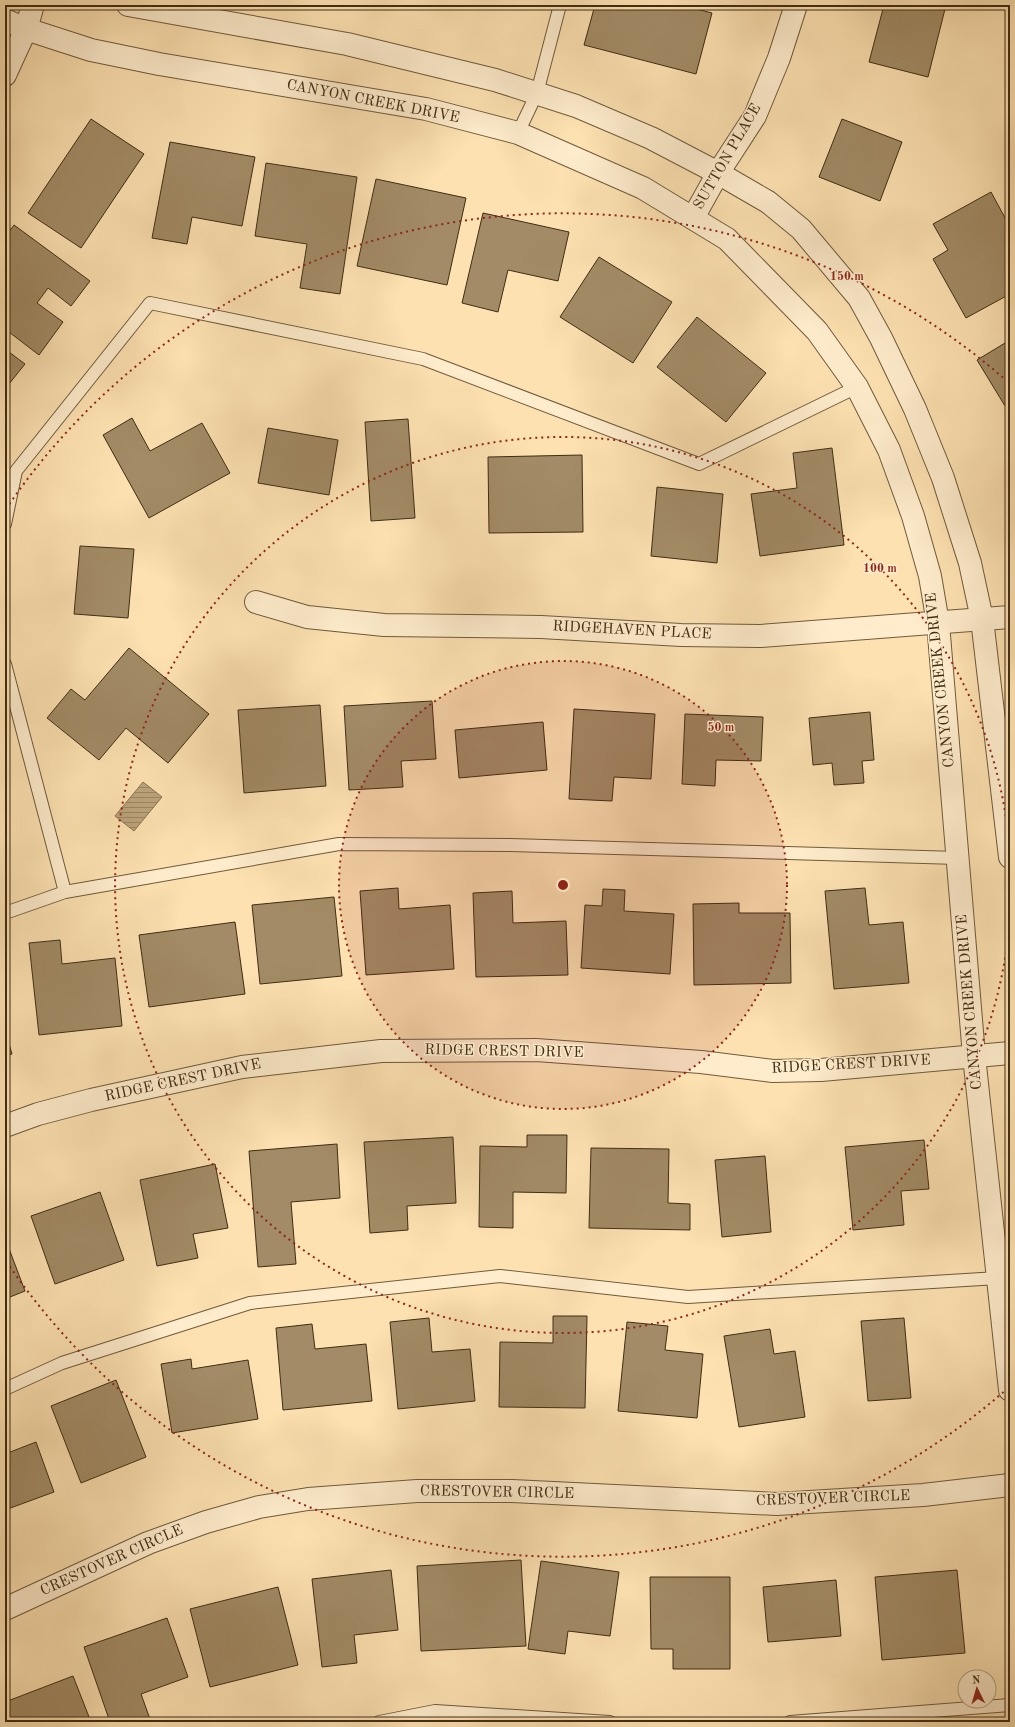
<svg xmlns="http://www.w3.org/2000/svg" width="1015" height="1727" font-family="'Old Standard TT',serif">
  <style>
    .water { fill: url(#water-rules); stroke: #8b7452 }
    .building { fill: #a28b66; stroke: #402d14 }
    .lines { fill: none; stroke-linecap: round; stroke-linejoin: round }
    .service-casing { stroke: #6f5a3b; stroke-width: 14 }
    .minor-casing { stroke: #6f5a3b; stroke-width: 24 }
    .tertiary-casing { stroke: #6f5a3b; stroke-width: 24 }
    .service { stroke: #feeccc; stroke-width: 12 }
    .minor { stroke: #feeccc; stroke-width: 22 }
    .tertiary { stroke: #feeccc; stroke-width: 22 }
    .ring { fill: none; stroke: #8f2418; stroke-width: 2; stroke-dasharray: 2 4 }
    .labels { text-anchor: middle; dominant-baseline: central; stroke-width: 3; stroke-linejoin: round; paint-order: stroke }
    .street-label { font-size: 15px; fill: #402d14; stroke: #feeccc }
    .centre { fill: #8f2418; stroke: #feeccc; stroke-width: 2 }
    .ring-label { font-size: 12px; text-anchor: middle; font-weight: bold; fill: #8f2418; stroke: #feeccc; stroke-width: 3; stroke-linejoin: round; paint-order: stroke }
  </style>
  <defs>
    <pattern id="water-rules" width="6" height="5" patternUnits="userSpaceOnUse"><rect width="6" height="5" fill="#bda47c"/><path d="M0 2.5h6" fill="none" stroke="#9b8664"/></pattern>
  </defs>
  <rect width="100%" height="100%" fill="#fde1b1"/>
  <filter id="stains"><feTurbulence type="fractalNoise" baseFrequency=".005" numOctaves="4"/><feColorMatrix values="0 0 0 0 .2 0 0 0 0 .09 0 0 0 0 .02 0 0 0 .5 -.17"/></filter>
  <radialGradient id="worn" r=".72"><stop offset=".6" stop-color="#630" stop-opacity="0"/><stop offset="1" stop-color="#630" stop-opacity=".3"/></radialGradient>
  <!-- water -->
  <polygon class="water" points="143,782 162,797 134,831 115,816"/>
  <!-- building -->
  <g class="building">
    <polygon points="595,5 681,5 712,13 696,74 584,45"/>
    <polygon points="884,5 946,5 928,77 869,62"/>
    <polygon points="91,119 144,154 81,248 28,213"/>
    <polygon points="842,119 902,142 880,201 819,177"/>
    <polygon points="170,142 255,157 242,226 192,217 187,244 152,238"/>
    <polygon points="266,163 357,177 340,294 300,288 307,244 255,236"/>
    <polygon points="376,179 466,198 447,285 357,266"/>
    <polygon points="991,192 1010,227 1010,294 966,318 933,259 948,250 933,224"/>
    <polygon points="483,213 569,232 558,281 508,270 498,312 462,303"/>
    <polygon points="14,225 90,281 71,306 48,288 37,303 63,322 39,355 5,329 5,237"/>
    <polygon points="599,257 672,302 633,363 560,317"/>
    <polygon points="697,317 766,373 726,422 657,367"/>
    <polygon points="1010,340 1010,403 1005,406 977,360"/>
    <polygon points="5,349 25,364 5,389"/>
    <polygon points="132,418 150,451 202,423 230,473 149,518 103,435"/>
    <polygon points="408,419 415,518 371,521 365,422"/>
    <polygon points="268,428 338,440 329,495 258,483"/>
    <polygon points="832,448 844,545 760,556 751,494 797,488 793,453"/>
    <polygon points="582,455 583,532 489,533 488,457"/>
    <polygon points="657,487 723,494 717,563 651,556"/>
    <polygon points="80,546 134,549 128,618 74,614"/>
    <polygon points="129,648 209,714 168,763 126,728 99,760 47,718 71,689 85,700"/>
    <polygon points="432,701 436,759 401,761 403,787 349,790 344,706"/>
    <polygon points="320,705 326,786 244,793 238,710"/>
    <polygon points="574,709 655,714 651,779 614,777 612,801 569,799"/>
    <polygon points="870,712 874,760 862,761 864,783 834,785 832,763 813,765 809,718"/>
    <polygon points="685,714 763,717 761,761 716,760 715,786 682,784"/>
    <polygon points="543,722 547,770 459,778 455,730"/>
    <polygon points="398,888 399,909 450,905 454,969 366,975 360,891"/>
    <polygon points="865,888 869,925 903,922 909,983 834,989 825,891"/>
    <polygon points="603,889 625,890 624,911 674,914 670,974 581,968 585,905 602,906"/>
    <polygon points="512,891 513,923 566,921 568,975 476,977 473,893"/>
    <polygon points="334,897 342,976 260,984 252,905"/>
    <polygon points="739,903 739,913 790,913 791,983 694,985 693,904"/>
    <polygon points="235,922 245,994 149,1007 139,935"/>
    <polygon points="60,940 62,964 115,958 122,1026 39,1035 29,943"/>
    <polygon points="5,1030 12,1054 5,1056"/>
    <polygon points="527,1135 567,1135 566,1193 513,1192 513,1228 479,1227 480,1146 527,1147"/>
    <polygon points="453,1137 456,1203 407,1206 408,1230 370,1233 364,1142"/>
    <polygon points="924,1140 929,1189 901,1191 904,1225 853,1230 845,1147"/>
    <polygon points="337,1144 340,1198 291,1202 296,1264 258,1267 249,1151"/>
    <polygon points="591,1148 669,1149 668,1203 690,1204 690,1230 589,1228"/>
    <polygon points="765,1156 771,1232 722,1237 715,1160"/>
    <polygon points="215,1164 228,1228 193,1234 198,1258 157,1266 140,1180"/>
    <polygon points="100,1192 124,1260 55,1284 31,1216"/>
    <polygon points="5,1238 25,1291 5,1299"/>
    <polygon points="553,1316 587,1316 585,1408 499,1407 500,1342 553,1343"/>
    <polygon points="429,1318 432,1352 470,1349 475,1401 398,1409 390,1322"/>
    <polygon points="904,1318 911,1398 868,1401 861,1321"/>
    <polygon points="627,1322 668,1326 665,1350 703,1354 697,1418 618,1411"/>
    <polygon points="312,1324 315,1349 366,1344 372,1401 283,1410 276,1328"/>
    <polygon points="770,1329 774,1354 795,1351 805,1417 739,1427 724,1336"/>
    <polygon points="191,1359 192,1369 248,1360 258,1419 172,1433 161,1364"/>
    <polygon points="116,1380 146,1457 81,1483 51,1406"/>
    <polygon points="36,1442 54,1492 5,1510 5,1454"/>
    <polygon points="521,1560 526,1646 421,1651 417,1566"/>
    <polygon points="541,1561 619,1572 610,1636 568,1631 565,1654 528,1649"/>
    <polygon points="391,1570 398,1630 354,1635 357,1663 322,1667 312,1579"/>
    <polygon points="957,1570 965,1653 882,1660 875,1577"/>
    <polygon points="650,1577 730,1577 730,1669 673,1669 673,1649 651,1649"/>
    <polygon points="836,1580 841,1636 768,1642 763,1587"/>
    <polygon points="278,1587 298,1665 210,1687 190,1609"/>
    <polygon points="167,1618 188,1677 141,1694 151,1722 110,1722 84,1647"/>
    <polygon points="73,1676 91,1722 5,1722 5,1702"/>
  </g>
  <g class="lines">
    <!-- service casing -->
    <g class="service-casing">
      <g id="service">
        <polyline points="518,133 537,93 560,5"/>
        <polyline points="5,524 16,471 150,303 423,359 699,464 857,387"/>
        <polyline points="5,664 65,892"/>
        <polyline points="5,913 65,892 339,844 510,845 958,858"/>
        <polyline points="5,1389 62,1363 250,1303 500,1276 688,1297 998,1278"/>
        <polyline points="379,1722 435,1711 610,1722"/>
        <polyline points="790,1722 1010,1705"/>
      </g>
    </g>
    <!-- minor casing -->
    <g class="minor-casing">
      <g id="minor">
        <polyline points="5,75 26,29 33,5"/>
        <polyline points="693,218 718,173 755,116 779,58 796,5"/>
        <polyline points="256,602 307,617 384,625 541,627 681,635 760,636 1010,617"/>
        <polyline points="5,1126 38,1114 91,1100 242,1067 381,1051 536,1050 701,1062 773,1071 821,1070 1010,1053"/>
        <polyline points="5,1609 148,1543 206,1522 259,1507 308,1499 417,1491 512,1491 777,1504 923,1495 1010,1485"/>
      </g>
    </g>
    <!-- tertiary casing -->
    <g class="tertiary-casing">
      <g id="tertiary">
        <polyline points="128,5 347,44 495,80 576,106 651,138 718,173 768,202 801,229 859,298 881,338 915,409 943,478 970,563 982,619 1010,857"/>
        <polyline points="5,20 26,29 91,50 159,64 426,109 518,133 643,188 727,239 817,331 857,387 889,450 913,516 930,576 938,623 974,1056 1010,1390"/>
      </g>
    </g>
    <!-- service -->
    <use href="#service" class="service"/>
    <!-- minor -->
    <use href="#minor" class="minor"/>
    <!-- tertiary -->
    <use href="#tertiary" class="tertiary"/>
  </g>
  <!-- distance rings -->
  <circle cx="563" cy="885" r="224" fill="#8f2418" fill-opacity=".12"/>
  <g class="ring">
    <circle cx="563" cy="885" r="224"/>
    <path d="M1010 916A448 448 0 1 1 1010 854"/>
    <path d="M1008 1388A672 672 0 0 1 6 1261M6 509A672 672 0 0 1 1008 382"/>
  </g>
  <g class="labels">
    <!-- street labels -->
    <g class="street-label">
      <text transform="translate(373 102) rotate(11)">CANYON CREEK DRIVE</text>
      <text transform="translate(728 157) rotate(-60)">SUTTON PLACE</text>
      <text transform="translate(632 631) rotate(3)">RIDGEHAVEN PLACE</text>
      <text transform="translate(941 680) rotate(-96)">CANYON CREEK DRIVE</text>
      <text transform="translate(970 1002) rotate(-95)">CANYON CREEK DRIVE</text>
      <text transform="translate(504 1052) rotate(1)">RIDGE CREST DRIVE</text>
      <text transform="translate(851 1065) rotate(-3)">RIDGE CREST DRIVE</text>
      <text transform="translate(183 1081) rotate(-12)">RIDGE CREST DRIVE</text>
      <text transform="translate(497 1493) rotate(1)">CRESTOVER CIRCLE</text>
      <text transform="translate(833 1499) rotate(-2)">CRESTOVER CIRCLE</text>
      <text transform="translate(112 1561) rotate(-24)">CRESTOVER CIRCLE</text>
    </g>
  </g>
  <circle cx="563" cy="885" r="6" class="centre"/>
  <g class="ring-label">
    <text x="847" y="280">150 m</text>
    <text x="880" y="572">100 m</text>
    <text x="721" y="731">50 m</text>
  </g>
  <!-- margin -->
  <rect width="1015" height="1727" fill="none" stroke="#fde1b1" stroke-width="20"/>
  <rect x="6" y="6" width="1003" height="1715" fill="none" stroke="#402d14" stroke-width="2"/>
  <rect x="10" y="10" width="995" height="1707" fill="none" stroke="#402d14"/>
  <!-- north arrow -->
  <g transform="translate(977 1689) rotate(355)"><circle r="19" fill="#feeccc" stroke="#b2a082"/>
  <path d="M0-3L7 15L0 10L-7 15Z" fill="#8f2418"/>
  <text y="-6" font-size="11" font-weight="bold" text-anchor="middle" fill="#402d14">N</text>
  </g>
  <rect width="100%" height="100%" filter="url(#stains)"/>
  <rect width="100%" height="100%" fill="url(#worn)"/>
</svg>
